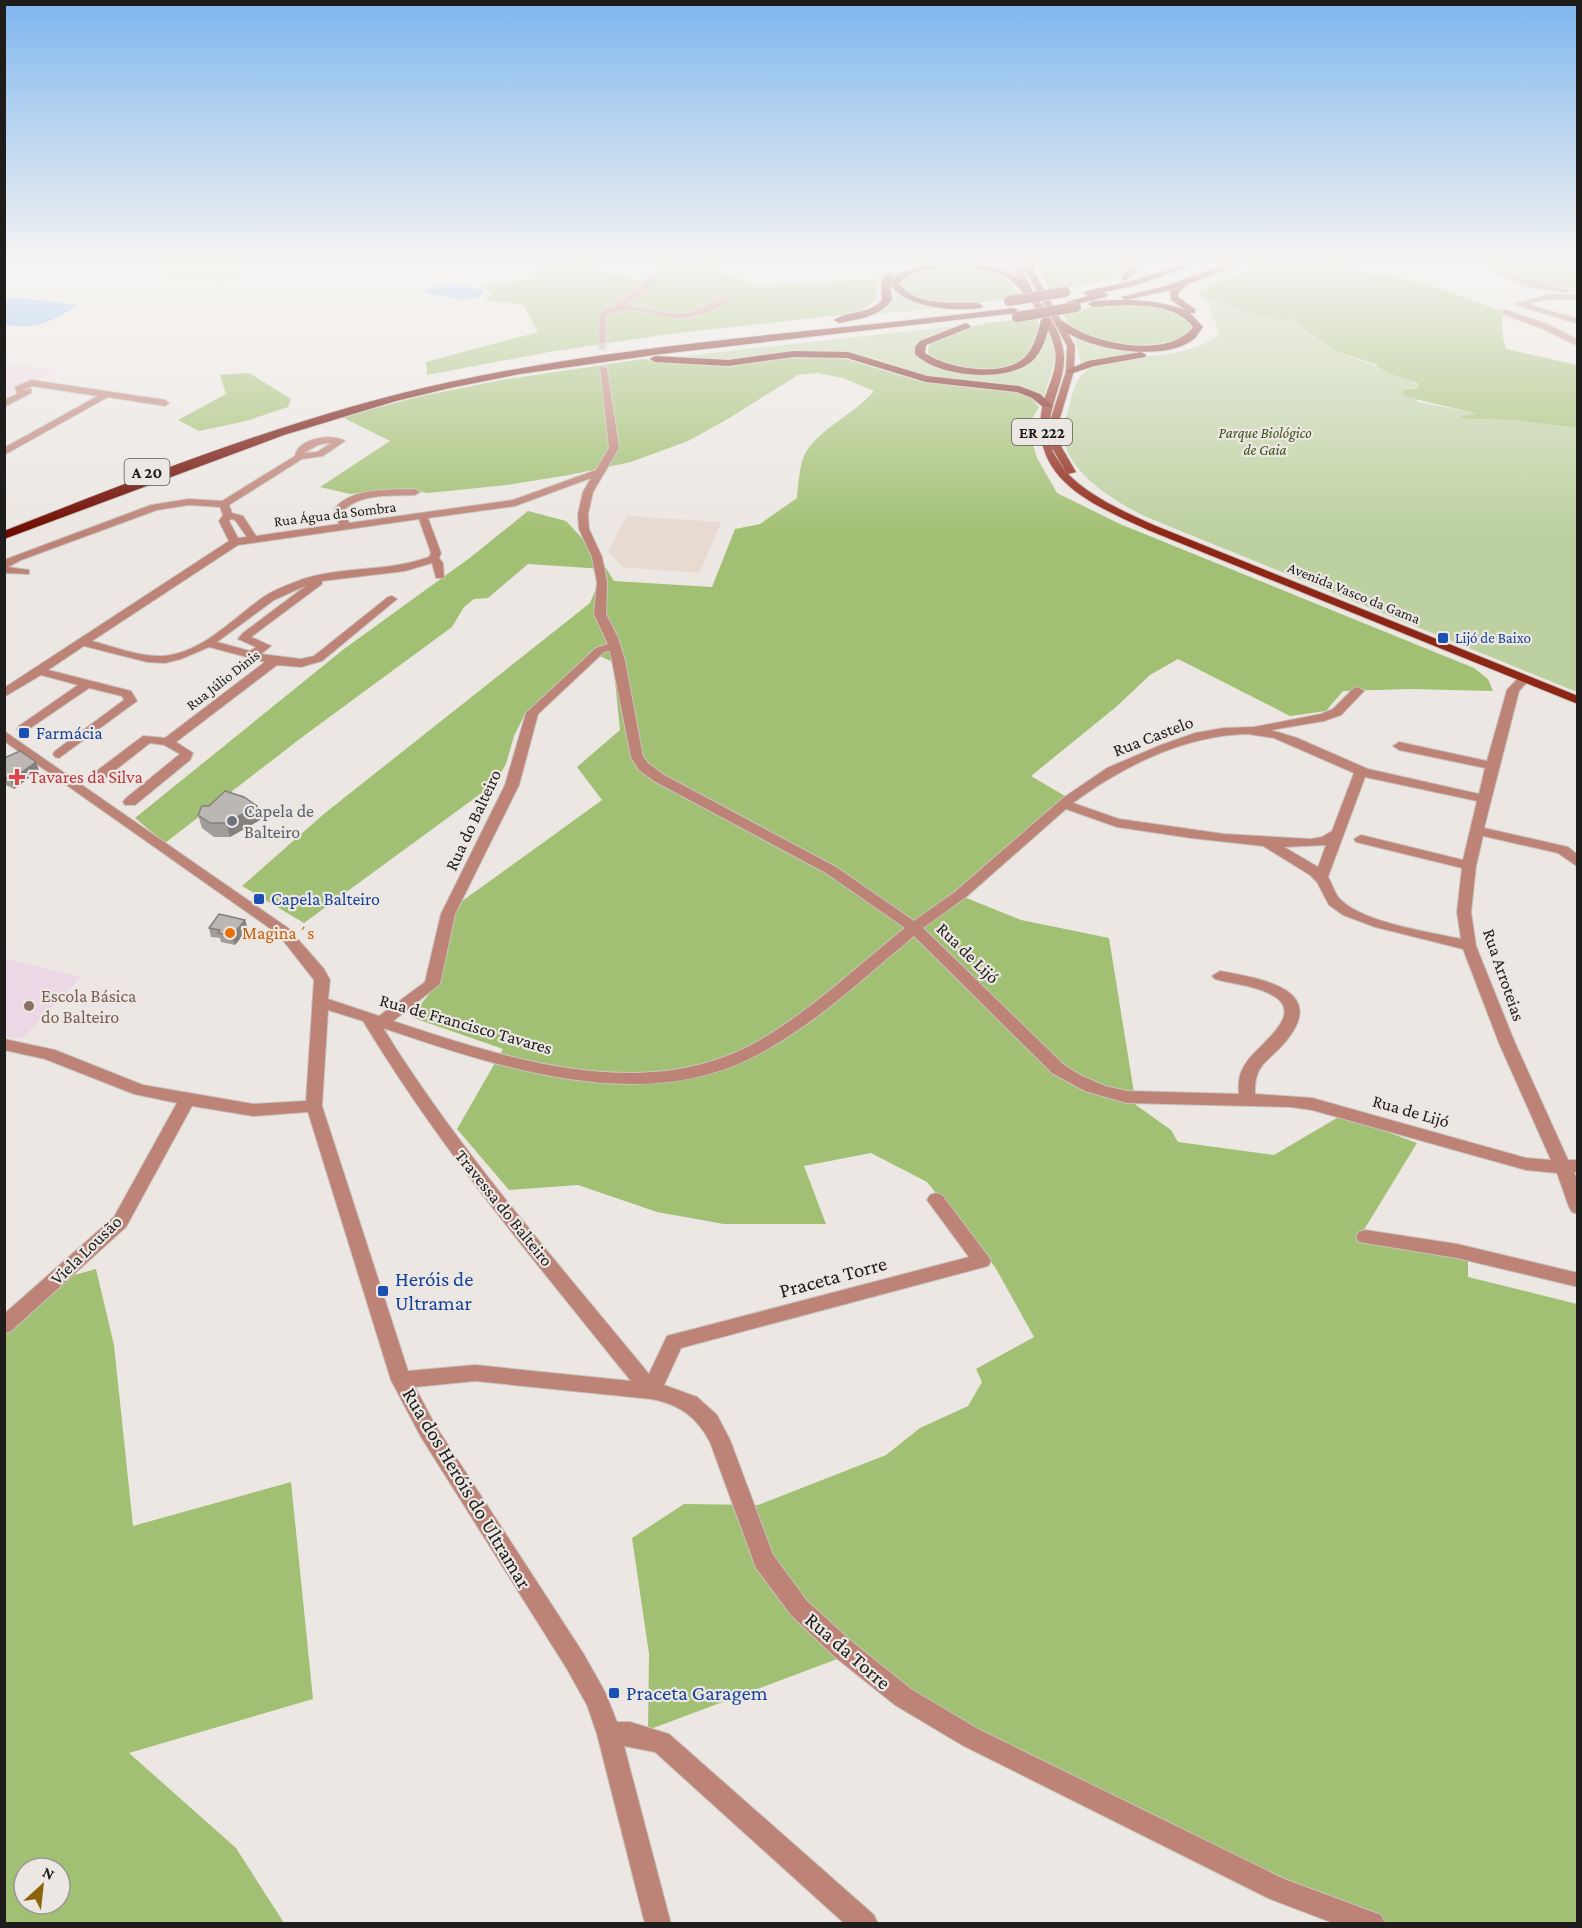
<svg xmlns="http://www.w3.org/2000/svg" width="1582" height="1928" font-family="'Crimson Pro',serif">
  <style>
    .built { fill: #e6dad1 }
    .education { fill: #ecd7e5 }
    .green { fill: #bdd1a0 }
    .forest { fill: #a2c073; fill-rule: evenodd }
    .water { fill: #7fb8f7 }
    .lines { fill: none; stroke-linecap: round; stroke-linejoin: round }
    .minor-tunnel { stroke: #c3bfbb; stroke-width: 8; stroke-dasharray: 8 4.5; stroke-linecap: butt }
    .minor-casing { stroke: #c7c3bf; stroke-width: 2 }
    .major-casing { stroke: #c7c3bf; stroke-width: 2 }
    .highway-casing { stroke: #c7c3bf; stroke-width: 2 }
    .minor { fill: #be8377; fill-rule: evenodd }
    .major { fill: #8e2615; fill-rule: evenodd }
    .highway { fill: #6f0a00; fill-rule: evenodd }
    .highway-bridge-casing { stroke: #c7c3bf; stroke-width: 11; stroke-linecap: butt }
    .highway-bridge { stroke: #6f0a00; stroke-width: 10 }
    .wall { fill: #a29d9a }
    .shaded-wall { fill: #84807d }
    .building { fill: #bcb7b3; stroke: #84807d; stroke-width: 1.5 }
    .transit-dot { fill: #1a4fb4; stroke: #ece7e3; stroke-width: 2 }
    .health-dot { fill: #e0444e; stroke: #ece7e3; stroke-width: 2 }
    .worship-dot { fill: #6b7280; stroke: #ece7e3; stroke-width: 2 }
    .food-dot { fill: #e8710a; stroke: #ece7e3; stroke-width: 2 }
    .education-dot { fill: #8d6e63; stroke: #ece7e3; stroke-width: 2 }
    .labels { text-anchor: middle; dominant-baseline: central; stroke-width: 4.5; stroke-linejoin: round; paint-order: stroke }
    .far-park-label { font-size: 15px; font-style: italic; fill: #3e511a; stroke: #ece7e3 }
    .far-street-label { font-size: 15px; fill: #1e1d1b; stroke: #ece7e3 }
    .far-transit-label { font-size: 15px; fill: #164399; stroke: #ece7e3; text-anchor: start }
    .shield { fill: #ece7e3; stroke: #5c5a57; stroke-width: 1.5 }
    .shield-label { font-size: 16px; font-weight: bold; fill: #1e1d1b }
    .transit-label { font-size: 18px; fill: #164399; stroke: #ece7e3; text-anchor: start }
    .street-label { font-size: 18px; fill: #1e1d1b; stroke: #ece7e3 }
    .health-label { font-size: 18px; fill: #be3a42; stroke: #ece7e3; text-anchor: start }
    .worship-label { font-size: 18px; fill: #5b616d; stroke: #ece7e3; text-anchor: start }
    .food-label { font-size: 18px; fill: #c56008; stroke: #ece7e3; text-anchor: start }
    .education-label { font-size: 18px; fill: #785e54; stroke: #ece7e3; text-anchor: start }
    .near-street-label { font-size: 21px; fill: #1e1d1b; stroke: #ece7e3 }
    .near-transit-label { font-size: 21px; fill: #164399; stroke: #ece7e3; text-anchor: start }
  </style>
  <rect width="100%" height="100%" fill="#ece7e3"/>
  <!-- built -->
  <polygon class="built" points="627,516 721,522 699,573 622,567 608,551"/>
  <!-- education -->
  <g class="education">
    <polygon points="5,363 57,370 37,381 29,380 12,389 13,395 5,400"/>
    <polygon points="5,958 81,977 22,1039 5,1036"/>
  </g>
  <!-- green -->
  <g class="green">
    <polygon points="156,264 260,264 223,282 157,272"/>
    <path d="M 888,285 L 905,297 L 948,307 L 871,315 C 888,308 888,303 888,285 Z"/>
    <path d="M 1205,299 C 1234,298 1259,322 1295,319 C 1306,331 1321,344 1336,351 C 1352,359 1411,375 1420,388 L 1411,388 L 1418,402 L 1480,414 L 1460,416 L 1466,419 L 1514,420 L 1577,428 L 1577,692 L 1144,516 C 1115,501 1069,474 1064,439 C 1062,427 1067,414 1070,403 C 1074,387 1078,373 1094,367 C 1133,351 1181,362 1217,336 L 1218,329 Z"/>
    <path d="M 956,326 L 916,345 L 916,354 C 936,373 1005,379 1029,364 C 1039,358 1043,343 1049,333 L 1056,358 L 1044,396 L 1009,384 L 930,377 L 874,358 L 843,352 L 805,351 L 740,361 L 667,358 Z"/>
    <polygon points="1074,336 1095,343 1166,348 1081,363"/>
  </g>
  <!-- forest -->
  <g class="forest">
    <polygon points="545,264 576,264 645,283 665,264 701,264 757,286 877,279 876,300 858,313 669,334 549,352 427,375 426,362 538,332 523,305 484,300 492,294 481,285 534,279"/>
    <polygon points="1124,264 1128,268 1117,278 1050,292 1039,265"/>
    <polygon points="1480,264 1577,264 1577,289 1525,281"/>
    <path d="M 1263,265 C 1318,266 1376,270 1429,285 C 1454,292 1478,304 1503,311 C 1501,326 1502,334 1506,349 L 1577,365 L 1577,428 L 1514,420 L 1466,419 L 1459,416 L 1478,414 L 1407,397 L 1403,394 L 1404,390 L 1419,388 L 1417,383 L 1384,371 L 1375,364 L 1335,351 L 1305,330 L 1295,319 L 1283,320 L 1264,317 L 1200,296 L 1201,289 Z"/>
    <path d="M 948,267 C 976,268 1005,269 1021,296 C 991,303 919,313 900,284 C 908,269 932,268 948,267 Z"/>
    <path d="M 1104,305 C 1131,305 1178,300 1193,329 C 1171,352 1095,349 1072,328 C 1068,325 1065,317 1062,312 Z"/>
    <path d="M 1037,317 C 1040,329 1037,338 1030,348 C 1028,351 1026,357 1023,360 C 1002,378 949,368 928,354 L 928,348 C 945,325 1010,320 1037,317 Z"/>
    <path d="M 786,356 L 839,357 L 922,382 L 1018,391 L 1029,395 L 1039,407 L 1032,419 L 1032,441 L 1037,458 L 1057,493 L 1120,524 L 1474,668 L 1488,679 L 1493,691 L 1410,689 L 1343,691 L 1326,711 L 1290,716 L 1178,659 L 1150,675 L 1116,707 L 1031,776 L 1065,796 L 954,893 L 1021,920 L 1109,938 L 1136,1105 L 1171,1130 L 1178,1142 L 1274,1155 L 1342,1115 L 1417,1143 L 1359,1238 L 1468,1257 L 1468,1277 L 1577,1304 L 1577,1923 L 1335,1923 L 1336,1910 L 915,1702 L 856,1652 L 648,1730 L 649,1654 L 632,1538 L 684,1504 L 758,1505 L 886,1455 L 920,1428 L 968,1406 L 982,1382 L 976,1369 L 1034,1337 L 995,1267 L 927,1182 L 871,1153 L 804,1166 L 826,1224 L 724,1224 L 657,1212 L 578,1185 L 509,1190 L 457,1129 L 503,1049 L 411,1017 L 435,986 L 444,966 L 450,930 L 458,904 L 602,800 L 577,767 L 620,730 L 613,662 L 595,654 L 544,695 L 525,714 L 514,736 L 506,764 L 494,784 L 304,923 L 242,886 L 325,813 L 590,603 L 604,569 L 528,564 L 488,598 L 474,599 L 464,607 L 452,627 L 305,735 L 165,843 L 135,818 L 344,649 L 471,557 L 528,511 L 566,521 L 597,554 L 614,581 L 712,587 L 735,529 L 760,524 L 797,498 C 798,487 800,464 804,456 C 815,431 855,414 874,391 L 843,378 L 817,373 L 798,375 L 731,417 L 688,441 L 631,462 L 569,475 L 507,485 L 428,493 L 406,489 L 350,494 L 320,487 L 390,441 L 342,417 L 422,396 L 502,380 L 643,359 L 708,366 L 745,364 Z"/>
    <polygon points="249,373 291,399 288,407 246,421 199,431 178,420 226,394 220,375"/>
    <path d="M 96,1269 L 114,1345 L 133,1526 L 291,1482 L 313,1699 L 129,1753 L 236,1848 L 284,1923 L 5,1923 L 4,1333 L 52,1281 ZM 24,1868 L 60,1868 L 60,1904 L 24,1904 Z"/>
  </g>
  <!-- water -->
  <g class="water">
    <polygon points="439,285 460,285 484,290 480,297 462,300 427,293 426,290"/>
    <path d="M 12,297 L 79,305 C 52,321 37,330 5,325 L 5,300 Z"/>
  </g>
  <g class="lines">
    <!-- minor-tunnel -->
    <polyline class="minor-tunnel" points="602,342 603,368"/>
    <!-- minor casing -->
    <g class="minor-casing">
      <g id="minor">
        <path d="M 662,264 L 670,264 L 646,291 L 627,305 C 646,308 673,318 693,312 C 703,309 722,294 732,300 C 719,309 695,319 679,318 C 651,317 634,302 606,316 L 606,342 L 599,344 L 599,313 C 625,301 643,285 662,264 Z"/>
        <polygon points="1476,264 1487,264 1535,283 1569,290 1565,292 1530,287"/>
        <polygon points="1548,295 1578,295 1578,299 1548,299 1527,304 1578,319 1578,324 1514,304"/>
        <polygon points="1506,310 1549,325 1578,340 1578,346 1543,329 1503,314 1503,310"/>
        <path d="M 600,366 L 607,368 L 619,448 L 593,492 L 588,514 L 589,529 L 602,557 L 607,582 L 606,614 L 618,638 L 625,661 L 643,757 L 649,764 L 664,775 L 836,867 L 914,921 L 956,891 L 1063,798 L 1107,768 L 1161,745 L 1195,733 L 1224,728 L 1254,727 L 1321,714 L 1333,709 L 1354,688 L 1358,687 L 1364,691 L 1341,715 L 1324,721 L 1271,730 L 1297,738 L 1368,769 L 1479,794 L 1485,768 L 1399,750 L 1393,746 L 1399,742 L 1487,761 L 1507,690 L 1520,676 L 1528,676 L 1530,679 L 1519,691 L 1484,828 L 1568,847 L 1578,855 L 1578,867 L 1558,853 L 1483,836 L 1476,866 L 1471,912 L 1476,946 L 1515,1043 L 1568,1160 L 1578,1160 L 1578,1172 L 1574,1172 L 1578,1182 L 1578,1214 L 1572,1212 L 1569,1207 L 1557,1173 L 1526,1170 L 1312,1110 L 1291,1107 L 1127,1103 L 1085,1091 L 1052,1073 L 914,936 C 866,976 821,1019 766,1050 C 648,1119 502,1068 383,1028 C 460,1152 557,1262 649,1374 L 667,1336 L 969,1257 L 927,1200 L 930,1195 L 936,1193 L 942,1195 L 988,1256 L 991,1261 L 988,1266 L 681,1348 L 664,1385 L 697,1397 L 717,1415 L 730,1440 L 773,1555 L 807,1601 L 851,1641 L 911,1689 L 978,1729 L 1284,1879 L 1381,1915 L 1385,1924 L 1336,1924 L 1270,1899 L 962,1745 L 895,1705 L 835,1657 L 791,1615 L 756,1568 L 710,1442 C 697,1417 679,1404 651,1399 L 475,1381 L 415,1387 L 435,1425 L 583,1653 L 605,1692 L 617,1722 L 630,1722 L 669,1734 L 874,1915 L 878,1924 L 845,1924 L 655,1752 L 624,1746 L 671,1924 L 645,1924 L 597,1734 L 587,1705 L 567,1669 L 421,1437 L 391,1380 L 308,1112 L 253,1116 L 192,1106 L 126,1227 L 11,1331 L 4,1334 L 4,1314 L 114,1217 L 177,1103 L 134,1094 L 45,1059 L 4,1050 L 4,1039 L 55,1050 L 143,1085 L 253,1104 L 306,1101 L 314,980 L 278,934 L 4,741 L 4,731 L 288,928 L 324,969 L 330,980 L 328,999 L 379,1016 L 425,982 L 441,914 L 505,785 L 526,713 L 596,648 L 608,644 L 594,614 L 597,582 L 592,557 L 579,529 L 578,514 L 583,492 L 591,478 L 515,506 L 428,518 L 441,553 L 439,558 L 443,563 L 444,578 L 436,578 L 432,563 L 405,571 L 322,581 L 322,584 L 251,637 L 271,646 L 261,654 L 301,659 L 314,656 L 388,597 L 392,596 L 397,599 L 322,661 L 301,667 L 277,665 L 176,742 L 193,753 L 190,760 L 135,805 L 125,805 L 123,802 L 125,799 L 180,754 L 164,745 L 150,743 L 100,782 L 90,782 L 89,779 L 90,776 L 143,736 L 165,738 L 265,662 L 209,647 L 181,659 L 165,663 L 147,662 L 84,646 L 48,670 L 131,691 L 137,701 L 59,758 L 55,757 L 53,754 L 55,751 L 124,700 L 122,696 L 89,688 L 23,733 L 19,732 L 17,729 L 19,726 L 78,685 L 41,675 L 4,697 L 4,688 L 229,541 L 219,521 L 223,515 L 220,507 L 189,505 L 157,510 L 21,560 L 8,567 L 29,570 L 29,574 L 4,573 L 4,560 L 151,505 L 189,499 L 222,501 L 295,456 C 298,438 332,433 345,441 L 323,456 L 302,459 L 229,505 L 232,513 L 243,516 L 256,536 L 339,524 L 334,509 C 352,487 389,490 415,489 L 420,492 L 415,495 C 393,496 361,493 344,510 L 349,523 L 513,500 L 596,470 L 609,448 ZM 328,443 L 331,443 L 317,452 L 304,453 L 318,445 ZM 231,519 L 235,520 L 247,537 L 238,538 L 229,521 ZM 419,519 L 431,553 L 429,557 C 388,572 344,566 303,579 C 290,584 276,589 265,596 C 234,617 203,653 163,656 C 139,657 115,647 92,641 L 238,545 ZM 307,585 L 243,633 L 238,639 L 256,647 L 250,651 L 217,642 L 274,600 ZM 610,651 L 631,757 L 639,770 L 654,781 L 826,873 L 905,928 C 855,968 809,1013 753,1044 C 642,1104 505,1058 393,1021 L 440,984 L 455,914 L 519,785 L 538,714 L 604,652 ZM 1248,734 L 1274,738 L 1354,773 L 1332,831 L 1322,837 L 1311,839 L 1224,834 L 1119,819 L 1073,803 C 1123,766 1185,735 1248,734 ZM 1365,777 L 1477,801 L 1463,860 L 1361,835 L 1354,839 L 1356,842 L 1462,868 L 1457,912 L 1461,939 C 1429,932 1366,923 1342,901 C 1335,896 1333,885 1328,877 ZM 1066,809 L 1117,827 L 1191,838 L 1263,846 L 1310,875 L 1317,882 L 1329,905 L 1343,915 L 1375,927 L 1463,949 L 1499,1043 L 1551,1160 L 1526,1158 L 1312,1098 L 1255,1094 C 1254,1063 1269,1062 1286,1041 C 1330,988 1257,978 1220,971 L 1212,976 L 1215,979 C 1232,984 1252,985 1268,993 C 1311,1012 1258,1044 1246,1063 C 1239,1073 1238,1082 1239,1094 L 1127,1091 L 1105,1086 L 1080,1075 L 1064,1065 L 923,928 L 966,897 ZM 1326,845 L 1318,867 L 1284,847 ZM 328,1010 L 363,1021 C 441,1150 537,1264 631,1381 L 475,1365 L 408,1371 L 322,1106 Z"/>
        <polygon points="31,380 165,400 169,403 165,406 108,397 4,455 4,448 98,396 32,386 23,390 31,389 31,393 4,407 4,400 17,394 15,387"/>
        <polygon points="1365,1230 1457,1244 1578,1273 1578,1287 1457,1258 1359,1242 1356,1237 1359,1232"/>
      </g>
    </g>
    <!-- major casing -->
    <g class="major-casing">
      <path id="major" d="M 1013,264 L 1021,264 C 1029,297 1063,322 1064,357 C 1065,378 1052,399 1050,421 L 1066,371 L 1067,346 L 1022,264 L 1030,264 L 1075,346 L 1074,371 L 1057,428 L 1062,448 L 1076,472 L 1068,474 C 1092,498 1125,512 1156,526 L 1578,696 L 1578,704 L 1148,530 C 1094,505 1029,480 1042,408 C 1046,389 1059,370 1055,350 C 1049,318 1021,296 1013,264 ZM 1050,437 L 1052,448 L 1067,474 L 1053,452 Z"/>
    </g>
    <!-- highway casing -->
    <g class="highway-casing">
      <g id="highway">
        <path d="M 928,264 C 968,264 1006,258 1033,293 L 1025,295 C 1019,288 1013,280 1004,276 C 975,263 922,261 899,283 C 914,307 954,302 978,303 L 983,306 L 981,308 C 955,312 905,308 890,284 L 892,300 C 879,317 859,319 839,323 L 834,320 C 849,310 869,315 882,300 C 881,290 879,280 888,273 L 895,275 L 891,281 L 899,273 Z"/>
        <polygon points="1027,264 1035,264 1032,274 1025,272"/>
        <polygon points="1127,264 1135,264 1138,270 1125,281 1121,278 1129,269"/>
        <polygon points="1185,264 1198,264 1133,286 1104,292 1108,295 1106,297 1072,305 1067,302 1088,296 1084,293 1086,291 1128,282"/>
        <path d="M 1227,264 L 1240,264 L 1188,284 L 1178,293 L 1178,297 L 1195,309 L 1195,313 L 1190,313 L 1203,327 C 1200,330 1198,335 1195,338 C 1167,364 1079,350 1055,323 L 1063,321 C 1091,344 1168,360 1193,327 C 1173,300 1123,305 1093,307 L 1088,304 L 1093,301 C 1124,299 1156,299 1185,310 L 1171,300 L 1170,290 L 1126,300 L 1121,297 L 1165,286 Z"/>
        <path d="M 1014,308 L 1019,311 L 1017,313 L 661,354 L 520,374 L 450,388 L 396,401 L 284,435 L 4,539 L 4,531 C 150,474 297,415 450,382 C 635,342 826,332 1014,308 Z"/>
        <path d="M 1046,317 L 1051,320 C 1047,334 1043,352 1031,362 C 1005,383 938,377 915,354 L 915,347 L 920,341 L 966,323 L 971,326 L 969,328 L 926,345 L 925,353 C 948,369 1006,379 1027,355 C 1035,345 1038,332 1041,320 Z"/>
        <polygon points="794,351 848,352 927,376 1019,386 1040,394 1052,405 1051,407 1043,407 1032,398 1017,392 926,382 847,358 794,357 728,366 655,362 650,359 655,356 728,360"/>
        <polygon points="1141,352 1146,355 1145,357 1094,366 1070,374 1065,371 1088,361"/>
      </g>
    </g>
    <!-- minor -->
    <use href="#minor" class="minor"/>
    <!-- major -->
    <use href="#major" class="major"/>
    <!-- highway -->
    <use href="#highway" class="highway"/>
    <!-- highway-bridge casing -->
    <g class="highway-bridge-casing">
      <g id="highway-bridge">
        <polyline points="1009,301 1065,292"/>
        <polyline points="1017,317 1076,307"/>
      </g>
    </g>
    <!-- highway-bridge -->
    <use href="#highway-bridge" class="highway-bridge"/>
  </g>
  <!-- wall -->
  <g class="wall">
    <polygon points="4,758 39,770 14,789 4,784"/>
    <polygon points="198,815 260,820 230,837 214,837 202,828"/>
    <polygon points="209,928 248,929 235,945 221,942 220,938 211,937"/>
  </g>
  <!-- shaded-wall -->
  <g class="shaded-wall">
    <polygon points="36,762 39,770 14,789 11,780"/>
    <polygon points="257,806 260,820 230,837 226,823"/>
    <polygon points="245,920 248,929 235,945 232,936"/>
  </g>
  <!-- building -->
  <g class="building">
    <polygon points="20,751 36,762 11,780 4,777 4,758"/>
    <polygon points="225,791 244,797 257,806 226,823 210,823 198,815 202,806 209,806"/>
    <polygon points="219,914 245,920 232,936 218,933 220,930 209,928"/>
  </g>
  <!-- sky -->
  <linearGradient id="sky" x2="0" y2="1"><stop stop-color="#7eb6ee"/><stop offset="0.49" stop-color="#f6f4f2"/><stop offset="1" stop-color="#f6f4f2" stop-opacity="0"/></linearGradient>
  <rect width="1582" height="534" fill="url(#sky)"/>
  <!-- markers -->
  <g class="transit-dot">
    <rect x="1437" y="632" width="12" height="12" rx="3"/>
    <rect x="18" y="727" width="12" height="12" rx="3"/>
    <rect x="253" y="893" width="12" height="12" rx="3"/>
    <rect x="377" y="1285" width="12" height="12" rx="3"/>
    <rect x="608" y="1687" width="12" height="12" rx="3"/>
  </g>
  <path class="health-dot" d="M14 768h6v6h6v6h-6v6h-6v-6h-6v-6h6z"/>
  <circle class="worship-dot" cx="232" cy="821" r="6"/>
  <circle class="food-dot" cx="230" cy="933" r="6"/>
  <circle class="education-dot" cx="29" cy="1006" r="6"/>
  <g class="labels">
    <!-- far-park labels -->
    <g class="far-park-label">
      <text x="1265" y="433">Parque Biológico<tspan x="1265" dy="17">de Gaia</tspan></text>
    </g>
    <!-- far-street labels -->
    <g class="far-street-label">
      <text transform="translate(335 514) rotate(-7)">Rua Água da Sombra</text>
      <text transform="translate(1354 593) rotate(22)">Avenida Vasco da Gama</text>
      <text transform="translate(223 680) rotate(-38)">Rua Júlio Dinis</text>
    </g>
    <!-- far-transit labels -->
    <g class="far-transit-label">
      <text x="1455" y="638">Lijó de Baixo</text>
    </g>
    <!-- shield labels -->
    <g class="shield">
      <rect x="1012" y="419" width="60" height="26" rx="4.5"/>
      <rect x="124.5" y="459" width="45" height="26" rx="4.5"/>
    </g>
    <g class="shield-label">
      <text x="1042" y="432">ER 222</text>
      <text x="147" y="472">A 20</text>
    </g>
    <!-- transit labels -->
    <g class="transit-label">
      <text x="36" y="733">Farmácia</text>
      <text x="271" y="899">Capela Balteiro</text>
    </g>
    <!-- street labels -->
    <g class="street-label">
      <text transform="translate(1153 736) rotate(-21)">Rua Castelo</text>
      <text transform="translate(473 820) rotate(-65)">Rua do Balteiro</text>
      <text transform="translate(968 953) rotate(44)">Rua de Lijó</text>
      <text transform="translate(1504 975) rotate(71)">Rua Arroteias</text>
      <text transform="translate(466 1024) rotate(16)">Rua de Francisco Tavares</text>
      <text transform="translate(1411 1111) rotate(16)">Rua de Lijó</text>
      <text transform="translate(504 1208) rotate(51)">Travessa do Balteiro</text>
      <text transform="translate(86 1250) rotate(-44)">Viela Lousão</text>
    </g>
    <!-- health labels -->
    <g class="health-label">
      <text x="29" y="777">Tavares da Silva</text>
    </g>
    <!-- worship labels -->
    <g class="worship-label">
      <text x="244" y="811">Capela de<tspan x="244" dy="21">Balteiro</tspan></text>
    </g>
    <!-- food labels -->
    <g class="food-label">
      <text x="242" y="933">Magina´s</text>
    </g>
    <!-- education labels -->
    <g class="education-label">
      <text x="41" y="996">Escola Básica<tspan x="41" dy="21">do Balteiro</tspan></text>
    </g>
    <!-- near-street labels -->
    <g class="near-street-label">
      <text transform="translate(833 1277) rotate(-15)">Praceta Torre</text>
      <text transform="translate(467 1488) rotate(59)">Rua dos Heróis do Ultramar</text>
      <text transform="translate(848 1651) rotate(41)">Rua da Torre</text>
    </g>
    <!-- near-transit labels -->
    <g class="near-transit-label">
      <text x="395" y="1279">Heróis de<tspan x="395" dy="24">Ultramar</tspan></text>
      <text x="626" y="1693">Praceta Garagem</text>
    </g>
  </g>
  <!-- border -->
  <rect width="1582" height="1928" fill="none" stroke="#1e1d1b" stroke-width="12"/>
  <!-- north arrow -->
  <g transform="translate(42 1886) rotate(27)"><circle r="28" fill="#ece7e3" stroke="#9a9693" stroke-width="1.5"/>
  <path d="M0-4.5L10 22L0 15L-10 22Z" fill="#8d6407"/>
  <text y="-9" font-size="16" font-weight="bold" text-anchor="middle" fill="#1e1d1b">N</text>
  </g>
</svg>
